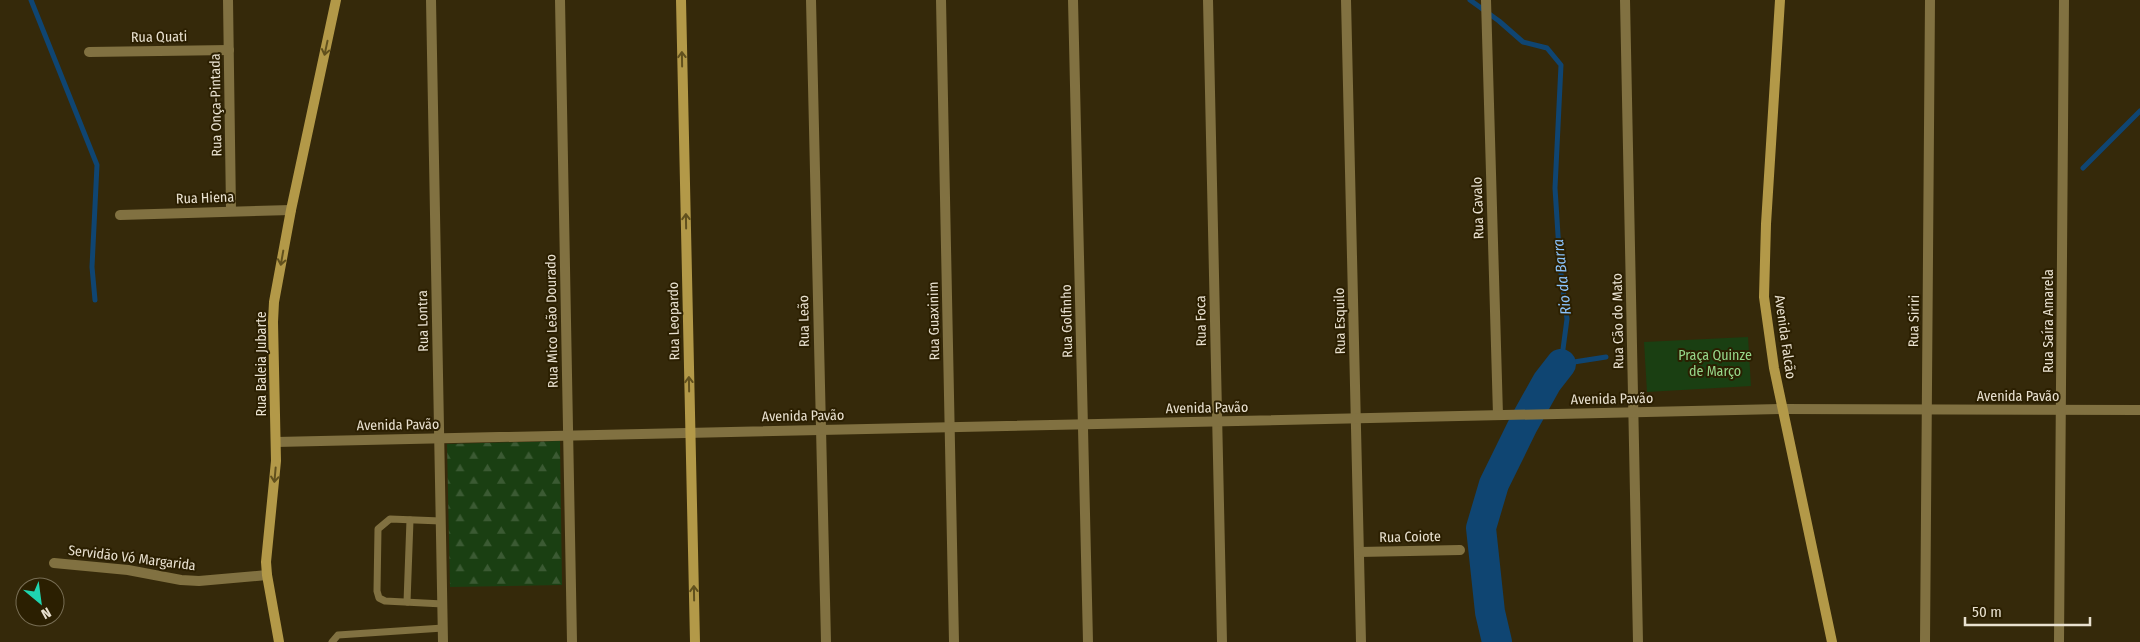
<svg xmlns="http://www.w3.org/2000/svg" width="2140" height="642" font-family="'Fira Sans Condensed',sans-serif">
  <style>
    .green { fill: #1a3f12 }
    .forest { fill: url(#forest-firs) }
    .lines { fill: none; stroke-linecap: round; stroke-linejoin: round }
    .stream { stroke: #0f4572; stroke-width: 5 }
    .river { stroke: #0f4572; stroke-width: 30 }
    .lane { stroke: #817141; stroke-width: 7 }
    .street { stroke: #817141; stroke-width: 10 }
    .secondary { stroke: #b39948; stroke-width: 10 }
    .oneway { stroke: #61501d }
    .labels { text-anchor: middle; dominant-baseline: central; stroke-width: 4; stroke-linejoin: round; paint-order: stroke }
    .street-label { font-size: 14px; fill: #e9e1d0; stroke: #2b1f01 }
    .park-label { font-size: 14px; fill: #96d78a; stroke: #2b1f01 }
    .water-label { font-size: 15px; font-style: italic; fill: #8cc4fd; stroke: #2b1f01 }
  </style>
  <defs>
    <pattern id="forest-firs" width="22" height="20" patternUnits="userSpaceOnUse" patternTransform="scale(1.25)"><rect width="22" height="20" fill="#1a3f12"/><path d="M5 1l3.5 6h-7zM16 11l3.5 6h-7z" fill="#3b5a33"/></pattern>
  </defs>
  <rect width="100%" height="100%" fill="#35290a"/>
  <!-- green -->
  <polygon class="green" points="1748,337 1751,386 1647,392 1644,342"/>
  <!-- forest -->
  <polygon class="forest" points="560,441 562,585 450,587 447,444"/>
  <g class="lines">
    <!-- stream -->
    <g class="stream">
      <polyline points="31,0 97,165 92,267 95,300"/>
      <polyline points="1470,0 1499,21 1523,42 1547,48 1561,65 1555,188 1560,266 1567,319 1561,364 1606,357"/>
      <polyline points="2083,168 2140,111"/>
    </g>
    <!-- river -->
    <polyline class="river" points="1497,642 1490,612 1481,528 1494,484 1523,425 1547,382 1561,364"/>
    <!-- lane -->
    <g class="lane">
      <polyline points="441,521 390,519 378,529 377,591 379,598 385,601 443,604"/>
      <polyline points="407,602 410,520"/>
      <polyline points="332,642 338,635 443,628"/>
    </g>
    <!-- street -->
    <g class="street">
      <polyline points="228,0 231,210"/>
      <polyline points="431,0 443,642"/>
      <polyline points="560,0 572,642"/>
      <polyline points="811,0 826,642"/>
      <polyline points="941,0 954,642"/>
      <polyline points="1073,0 1088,642"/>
      <polyline points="1208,0 1222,642"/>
      <polyline points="1346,0 1361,642"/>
      <polyline points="1486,0 1498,415"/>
      <polyline points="1625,0 1638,642"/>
      <polyline points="89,52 229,50"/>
      <polyline points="120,215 291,210"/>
      <polyline points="276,442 1782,409 2140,410"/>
      <polyline points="1359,552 1460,550"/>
      <polyline points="54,563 128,570 181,580 199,581 267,575"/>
      <polyline points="1925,642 1930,0"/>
      <polyline points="2059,642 2064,0"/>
    </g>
    <!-- secondary -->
    <g class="secondary">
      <polyline points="681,0 695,642"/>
      <polyline points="1780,0 1766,224 1764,297 1774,368 1832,642"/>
      <polyline points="279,642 267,575 266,562 276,461 273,322 274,302 291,210 336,0"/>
    </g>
  </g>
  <!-- one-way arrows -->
  <defs><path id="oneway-shaft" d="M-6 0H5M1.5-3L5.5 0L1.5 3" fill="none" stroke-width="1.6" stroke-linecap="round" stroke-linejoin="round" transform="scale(1.25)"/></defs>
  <g class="oneway">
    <use href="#oneway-shaft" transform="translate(326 48) rotate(102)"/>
    <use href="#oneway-shaft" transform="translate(682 59) rotate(-91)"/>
    <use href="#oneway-shaft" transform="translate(686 221) rotate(-91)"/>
    <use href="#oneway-shaft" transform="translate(282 258) rotate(100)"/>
    <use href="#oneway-shaft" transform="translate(689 384) rotate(-91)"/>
    <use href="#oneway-shaft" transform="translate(275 475) rotate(95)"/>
    <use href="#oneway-shaft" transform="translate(694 593) rotate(-91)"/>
  </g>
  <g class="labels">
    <!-- street labels -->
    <g class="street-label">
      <text transform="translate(159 37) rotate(-1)">Rua Quati</text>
      <text transform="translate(216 105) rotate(-91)">Rua Onça-Pintada</text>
      <text transform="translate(205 198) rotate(-2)">Rua Hiena</text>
      <text transform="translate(1478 208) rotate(-92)">Rua Cavalo</text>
      <text transform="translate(423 321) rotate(-91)">Rua Lontra</text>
      <text transform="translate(552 321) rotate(-91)">Rua Mico Leão Dourado</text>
      <text transform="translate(674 321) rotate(-91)">Rua Leopardo</text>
      <text transform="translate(804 321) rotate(-91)">Rua Leão</text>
      <text transform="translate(934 321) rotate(-91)">Rua Guaxinim</text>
      <text transform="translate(1067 321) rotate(-91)">Rua Golfinho</text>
      <text transform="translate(1201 321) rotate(-91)">Rua Foca</text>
      <text transform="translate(1340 321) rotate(-91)">Rua Esquilo</text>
      <text transform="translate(1618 321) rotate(-91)">Rua Cão do Mato</text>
      <text transform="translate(1914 321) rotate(-89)">Rua Siriri</text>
      <text transform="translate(2048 321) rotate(-90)">Rua Saíra Amarela</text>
      <text transform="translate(1785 337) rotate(82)">Avenida Falcão</text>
      <text transform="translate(261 364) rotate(-90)">Rua Baleia Jubarte</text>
      <text x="2018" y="396">Avenida Pavão</text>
      <text transform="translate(1612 399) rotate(-1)">Avenida Pavão</text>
      <text transform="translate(1207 408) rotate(-1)">Avenida Pavão</text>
      <text transform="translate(803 416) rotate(-1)">Avenida Pavão</text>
      <text transform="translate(398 425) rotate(-1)">Avenida Pavão</text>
      <text transform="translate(1410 537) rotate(-1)">Rua Coiote</text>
      <text transform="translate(132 558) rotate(7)">Servidão Vó Margarida</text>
    </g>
    <!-- park labels -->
    <g class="park-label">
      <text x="1715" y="355">Praça Quinze<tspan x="1715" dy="16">de Março</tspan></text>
    </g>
    <!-- water labels -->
    <g class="water-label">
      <text transform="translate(1562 277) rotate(-96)">Rio da Barra</text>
    </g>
  </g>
  <!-- north arrow -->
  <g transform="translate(40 602) rotate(151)"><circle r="24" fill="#2b1f01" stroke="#776d54"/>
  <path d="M0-4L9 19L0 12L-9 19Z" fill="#1fd5b0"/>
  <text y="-8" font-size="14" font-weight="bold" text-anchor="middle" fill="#e9e1d0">N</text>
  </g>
  <!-- scale -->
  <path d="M1965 617v8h125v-8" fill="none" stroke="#e9e1d0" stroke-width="2.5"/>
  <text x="1972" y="617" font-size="15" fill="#e9e1d0" stroke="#2b1f01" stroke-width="4" paint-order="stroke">50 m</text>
</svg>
